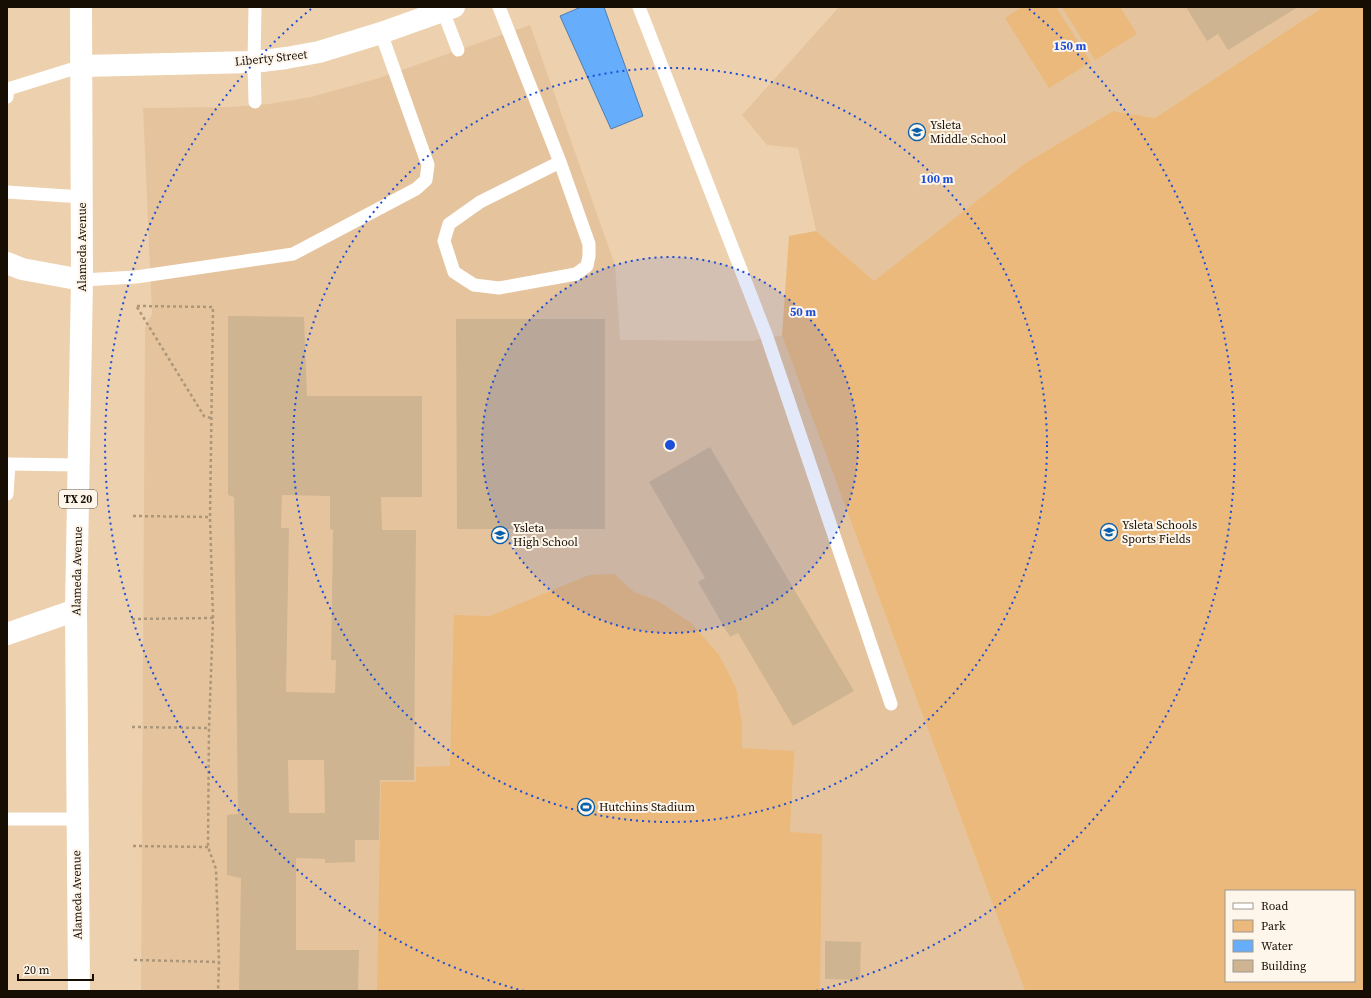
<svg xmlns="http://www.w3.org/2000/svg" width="1371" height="998" font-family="'Source Serif 4',serif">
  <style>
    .built { fill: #e5c49d }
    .green { fill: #eab97b; fill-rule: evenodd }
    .water { fill: #66adfb; stroke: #4e7db1 }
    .building { fill: #cfb492; fill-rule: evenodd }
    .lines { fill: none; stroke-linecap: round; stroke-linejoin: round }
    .path { stroke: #ac967a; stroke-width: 2.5; stroke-dasharray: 3 3; stroke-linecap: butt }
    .lane { stroke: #fff; stroke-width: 13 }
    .street { stroke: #fff; stroke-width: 22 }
    .secondary { stroke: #fff; stroke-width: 22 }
    .primary { stroke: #fff; stroke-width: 22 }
    .ring { fill: none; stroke: #1d4ed8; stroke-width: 2; stroke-dasharray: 2 4 }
    .labels { text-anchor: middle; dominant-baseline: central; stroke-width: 4; stroke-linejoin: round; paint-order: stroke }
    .shield { fill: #fef5eb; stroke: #5c5349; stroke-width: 1 }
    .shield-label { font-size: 11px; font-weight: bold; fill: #170e03 }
    .street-label { font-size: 12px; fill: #170e03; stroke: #fef5eb }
    .poi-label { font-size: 12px; fill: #170e03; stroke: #fef5eb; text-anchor: start }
    .centre { fill: #1d4ed8; stroke: #fef5eb; stroke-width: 2 }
    .ring-label { font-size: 12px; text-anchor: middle; font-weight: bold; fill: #1d4ed8; stroke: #fef5eb; stroke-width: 4; stroke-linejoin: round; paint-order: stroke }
  </style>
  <rect width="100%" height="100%" fill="#edd1ae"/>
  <!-- built -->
  <g class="built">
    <polygon points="839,7 1323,7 1155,118 1113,111 1024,164 874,282 816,231 798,148 767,145 742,115"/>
    <polygon points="530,25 615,265 620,340 752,341 767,337 782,336 1025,991 141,991 145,328 152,314 143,108 229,107 269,104 311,97 376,79"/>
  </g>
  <!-- green -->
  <g class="green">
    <polygon points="1022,7 1056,7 1091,62 1049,88 1005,18"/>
    <polygon points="1062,7 1120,7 1137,34 1095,60"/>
    <path d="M 1323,7 L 1364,7 L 1364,991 L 1025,991 L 782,336 L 789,236 L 816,231 L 874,281 L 1024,164 L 1113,111 L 1155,118 ZM 1226,891 L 1354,891 L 1354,981 L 1226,981 Z"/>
    <polygon points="614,574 634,592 658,601 691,623 719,655 736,688 742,724 742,748 794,751 790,832 822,834 820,991 377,991 381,782 416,782 416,767 450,766 454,615 490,616 589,575"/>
  </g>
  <!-- water -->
  <polygon class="water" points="581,7 604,7 643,116 611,129 560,16"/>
  <!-- building -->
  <g class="building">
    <polygon points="1186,7 1298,7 1228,50 1218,34 1207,41"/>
    <path d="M 228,316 L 304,317 L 307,396 L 422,396 L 422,497 L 381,497 L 382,530 L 416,530 L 414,780 L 380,780 L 379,840 L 355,840 L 355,862 L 325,863 L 325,859 L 296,858 L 296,950 L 359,950 L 358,991 L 239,991 L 241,878 L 227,875 L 227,815 L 238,814 L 234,497 L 228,495 ZM 282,495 L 330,496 L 330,529 L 333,530 L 331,660 L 336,660 L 335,693 L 286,692 L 289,528 L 281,528 ZM 288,760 L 324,760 L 325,813 L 289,813 Z"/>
    <polygon points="456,319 605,319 605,529 457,529"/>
    <polygon points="710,447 854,691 793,726 738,633 730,637 698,582 705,578 649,482"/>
    <polygon points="825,941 861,942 860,980 825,979"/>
  </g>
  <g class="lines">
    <!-- path -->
    <g class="path">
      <polyline points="137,306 213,307 210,517 213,618 209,728 208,847 216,869 219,962 218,991"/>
      <polyline points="137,307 204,416 211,418"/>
      <polyline points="133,516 210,517"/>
      <polyline points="132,619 213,618"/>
      <polyline points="132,727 209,728"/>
      <polyline points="133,846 208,847"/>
      <polyline points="134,960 219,962"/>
    </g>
    <!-- lane -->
    <g class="lane">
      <polyline points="255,7 254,62 255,102"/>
      <polyline points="499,7 560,162 589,244 589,256 587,266 576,274 499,288 474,285 454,272 444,241 449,224 480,202 560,162"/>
      <polyline points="639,7 767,337 891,704"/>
      <polyline points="443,11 458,50"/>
      <polyline points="7,97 8,89 82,66"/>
      <polyline points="7,192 82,197"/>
      <polyline points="82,280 136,277 293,254 416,189 426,180 428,165 381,33"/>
      <polyline points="7,464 79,465"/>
      <polyline points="7,494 9,464"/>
      <polyline points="7,819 77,819"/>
    </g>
    <!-- street -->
    <g class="street">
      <polyline points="82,66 254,62 286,58 319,52 381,33 454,7"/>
      <polyline points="7,634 76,610"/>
    </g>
    <!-- secondary -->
    <polyline class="secondary" points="7,263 22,269 82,280"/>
    <!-- primary -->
    <polyline class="primary" points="79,991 76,610 82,280 81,7"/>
  </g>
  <!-- distance rings -->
  <circle cx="670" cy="445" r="188" fill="#1d4ed8" fill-opacity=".12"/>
  <g class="ring">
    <circle cx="670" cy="445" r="188"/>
    <circle cx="670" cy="445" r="377"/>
    <path d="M524 991A565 565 0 0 1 311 9M1029 9A565 565 0 0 1 816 991"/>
  </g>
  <!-- icons -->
  <defs>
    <g id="school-ring" transform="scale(0.9)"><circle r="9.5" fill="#fef5eb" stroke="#0760ae" stroke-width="1.5"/><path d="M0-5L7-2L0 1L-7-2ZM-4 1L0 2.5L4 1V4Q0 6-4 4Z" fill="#0760ae"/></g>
    <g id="stadium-ring" transform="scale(0.9)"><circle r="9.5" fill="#fef5eb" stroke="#0760ae" stroke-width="1.5"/><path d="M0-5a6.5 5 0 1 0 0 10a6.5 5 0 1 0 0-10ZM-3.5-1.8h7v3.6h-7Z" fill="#0760ae"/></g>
  </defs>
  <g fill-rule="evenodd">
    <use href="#school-ring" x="917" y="132"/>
    <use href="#school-ring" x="1109" y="532"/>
    <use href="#school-ring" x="500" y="535"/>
    <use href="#stadium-ring" x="586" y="807"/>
  </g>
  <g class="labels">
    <!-- shield labels -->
    <rect class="shield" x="59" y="490" width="38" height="18" rx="3"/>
    <g class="shield-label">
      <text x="78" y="499">TX 20</text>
    </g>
    <!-- street labels -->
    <g class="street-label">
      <text transform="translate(271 58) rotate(-6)">Liberty Street</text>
      <text transform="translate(82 247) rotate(-90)">Alameda Avenue</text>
      <text transform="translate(77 571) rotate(-89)">Alameda Avenue</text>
      <text transform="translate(77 895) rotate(-91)">Alameda Avenue</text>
    </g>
    <!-- poi labels -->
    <g class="poi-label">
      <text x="930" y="125">Ysleta<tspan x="930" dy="14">Middle School</tspan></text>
      <text x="1122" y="525">Ysleta Schools<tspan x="1122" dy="14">Sports Fields</tspan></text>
      <text x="513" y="528">Ysleta<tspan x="513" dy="14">High School</tspan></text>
      <text x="599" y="807">Hutchins Stadium</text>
    </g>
  </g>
  <circle cx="670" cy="445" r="6" class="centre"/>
  <g class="ring-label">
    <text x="1070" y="50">150 m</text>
    <text x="937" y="183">100 m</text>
    <text x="803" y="316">50 m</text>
  </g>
  <!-- border -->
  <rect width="1371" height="998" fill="none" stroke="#170e03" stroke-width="16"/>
  <!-- legend -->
  <rect x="1225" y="890" width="130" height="92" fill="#fef5eb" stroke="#a2998e"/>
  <rect x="1233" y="903" width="20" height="6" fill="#ffffff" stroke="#a2998e"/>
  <text x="1261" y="910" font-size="12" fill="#170e03">Road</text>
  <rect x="1233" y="920" width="20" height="12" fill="#eab97b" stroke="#a2998e"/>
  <text x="1261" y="930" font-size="12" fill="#170e03">Park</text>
  <rect x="1233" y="940" width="20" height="12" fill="#66adfb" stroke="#a2998e"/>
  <text x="1261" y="950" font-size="12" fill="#170e03">Water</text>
  <rect x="1233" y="960" width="20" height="12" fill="#cfb492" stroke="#a2998e"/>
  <text x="1261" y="970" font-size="12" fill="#170e03">Building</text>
  <!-- scale -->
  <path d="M18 974v6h75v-6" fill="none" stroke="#170e03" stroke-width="2"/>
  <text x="24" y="974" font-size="12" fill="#170e03" stroke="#fef5eb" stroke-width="3" paint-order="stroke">20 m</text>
</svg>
